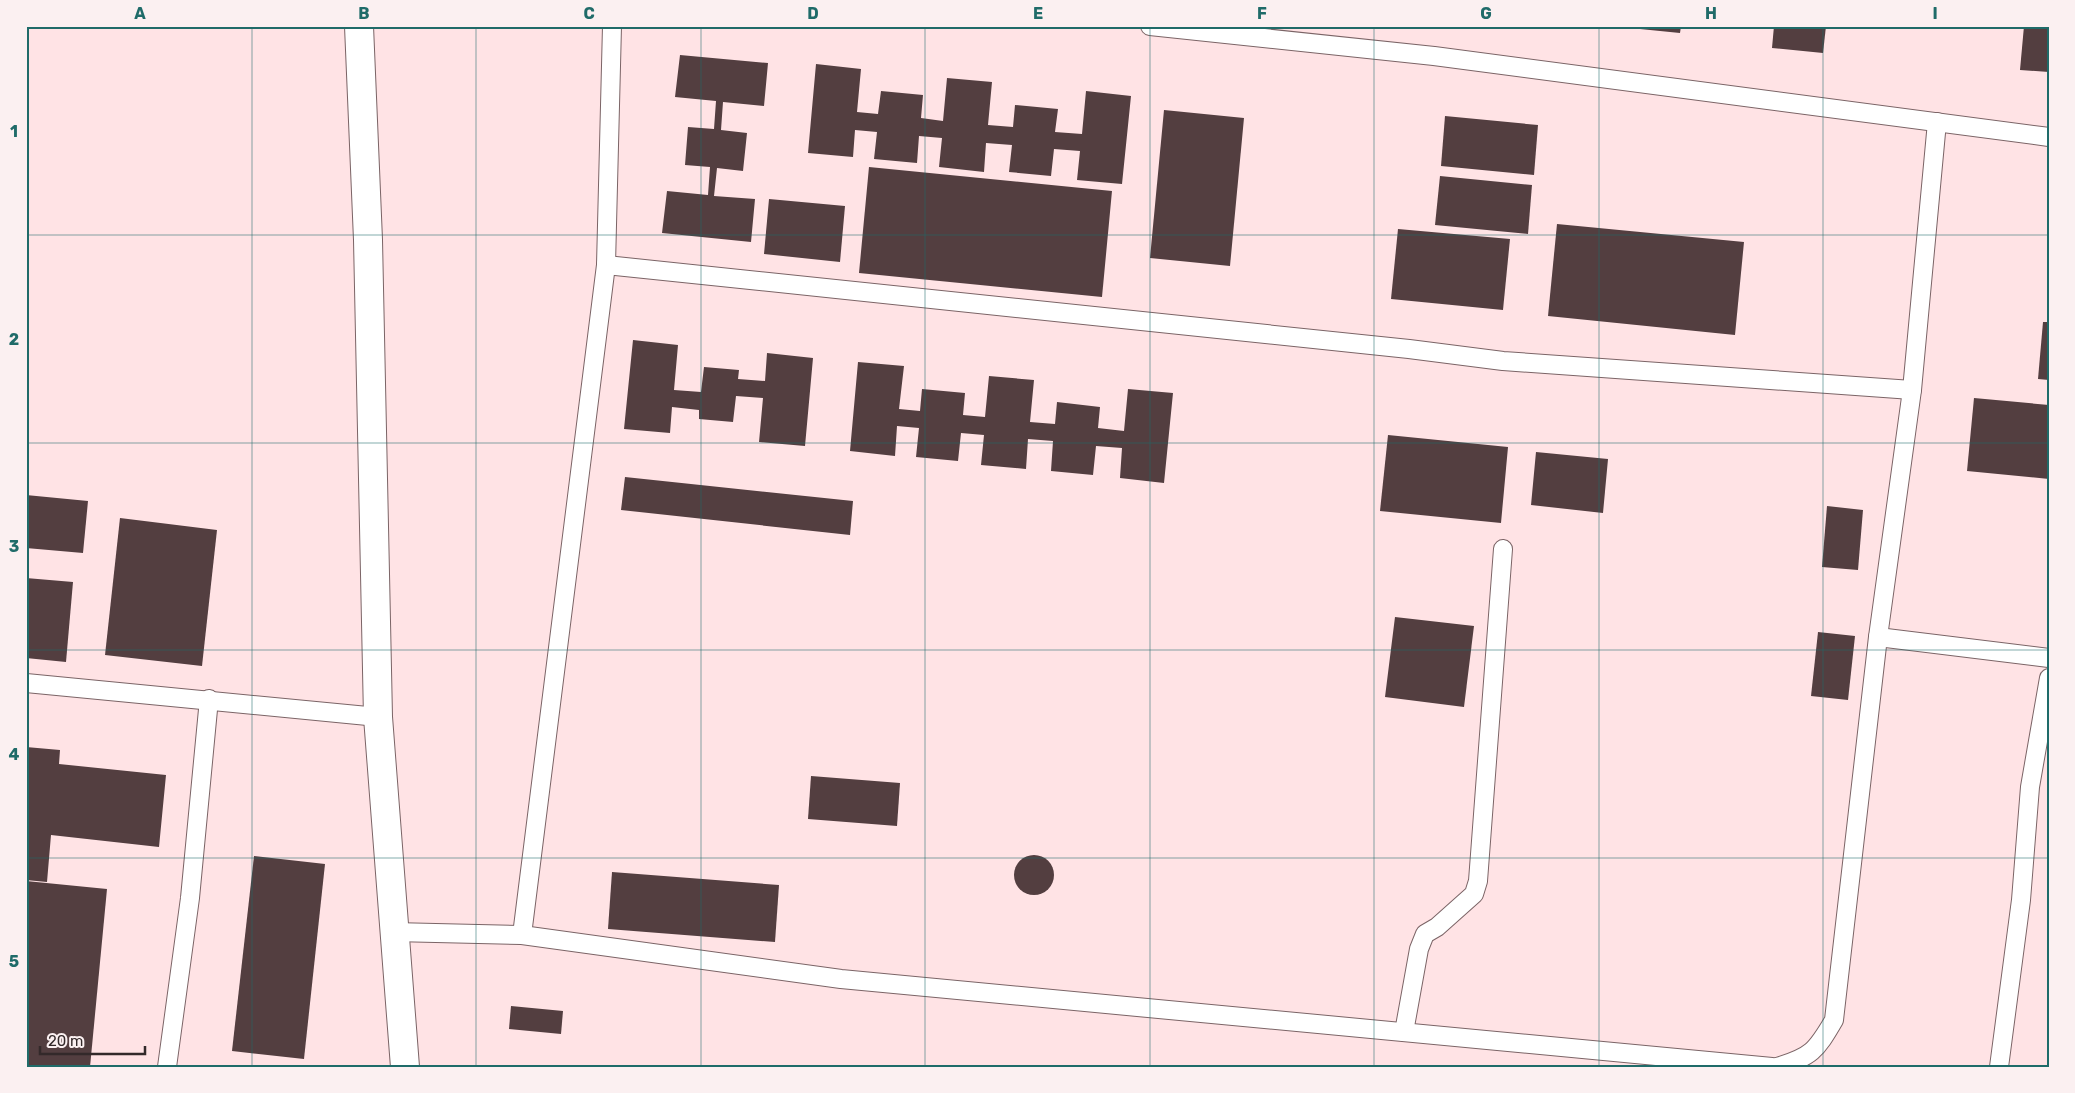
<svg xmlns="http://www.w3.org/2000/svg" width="2075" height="1093" font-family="Rubik,sans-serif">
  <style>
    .built { fill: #ffe3e5 }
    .building { fill: #533e40 }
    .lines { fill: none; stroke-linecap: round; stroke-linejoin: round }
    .service-casing { stroke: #7b6466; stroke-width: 20 }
    .tertiary-casing { stroke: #7b6466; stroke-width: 30 }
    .service { stroke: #fff; stroke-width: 18 }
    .tertiary { stroke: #fff; stroke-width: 28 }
    .grid { fill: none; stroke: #1f6b69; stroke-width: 1; stroke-opacity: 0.55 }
    .neatline { fill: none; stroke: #1f6b69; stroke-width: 2 }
    .grid-label { font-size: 16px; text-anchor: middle; font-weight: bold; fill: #1f6b69 }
  </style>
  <rect width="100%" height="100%" fill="#fbf0f1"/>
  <!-- built -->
  <rect class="built" x="26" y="26" width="2023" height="1041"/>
  <!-- building -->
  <g class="building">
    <polygon points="1630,26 1681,26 1680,33 1630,28"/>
    <polygon points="1774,26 1826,26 1823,53 1772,48"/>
    <polygon points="2024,26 2049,26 2049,72 2020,70"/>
    <polygon points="680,55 768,63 764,106 723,102 721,130 747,133 743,171 717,168 714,196 755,199 751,242 662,233 667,191 708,195 710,167 685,165 688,127 714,129 716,101 675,97"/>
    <polygon points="816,64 861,69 857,112 878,114 881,91 923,95 921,118 943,121 947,78 992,82 988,125 1013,127 1015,105 1058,109 1055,132 1082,134 1086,91 1131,96 1122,184 1077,180 1080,151 1054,149 1051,176 1009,172 1012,145 986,143 984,172 939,167 942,138 919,136 917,163 874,159 877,132 855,130 853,157 808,153"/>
    <polygon points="1164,110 1244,118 1230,266 1150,258"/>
    <polygon points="1445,116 1538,125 1534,175 1441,166"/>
    <polygon points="869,167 1112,191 1102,297 859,273"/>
    <polygon points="1440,176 1532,185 1528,234 1435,225"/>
    <polygon points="769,199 845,206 840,262 764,254"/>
    <polygon points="1557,224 1744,242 1735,335 1548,316"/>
    <polygon points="1398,229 1510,239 1503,310 1391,299"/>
    <polygon points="2043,322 2049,322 2049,380 2038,379"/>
    <polygon points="633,340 678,345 674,390 701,392 704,367 739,370 738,379 765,381 767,353 813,358 805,446 759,442 763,398 736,396 733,422 699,419 699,410 672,407 670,433 624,429"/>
    <polygon points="858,362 904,366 899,409 920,411 922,389 965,393 963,415 985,417 989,376 1034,380 1030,422 1055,424 1057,402 1100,407 1098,428 1124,431 1128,389 1173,393 1164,483 1120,478 1122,448 1096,446 1093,475 1051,471 1053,441 1028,439 1026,469 981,465 984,435 961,433 958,461 916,457 919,428 897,426 895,456 850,451"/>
    <polygon points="1974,398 2049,405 2049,479 1967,471"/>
    <polygon points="1388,435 1508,447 1501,523 1380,511"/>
    <polygon points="1536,452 1608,459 1603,513 1531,505"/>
    <polygon points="625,477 853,501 850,535 621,510"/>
    <polygon points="26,495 88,501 83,553 26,548"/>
    <polygon points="1827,506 1863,510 1858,570 1822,567"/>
    <polygon points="120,518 217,530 202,666 105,655"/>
    <polygon points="26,578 73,582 66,662 26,658"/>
    <polygon points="1395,617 1474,626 1464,707 1385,697"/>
    <polygon points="1818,632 1855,636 1848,700 1811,696"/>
    <polygon points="26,747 60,750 59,764 166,775 159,847 51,835 47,882 26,880"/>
    <polygon points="811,776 900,783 897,826 808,819"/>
    <circle cx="1034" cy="875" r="20"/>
    <polygon points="254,856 325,864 304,1059 232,1051"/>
    <polygon points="612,872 779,885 775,942 608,929"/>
    <polygon points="26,881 107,889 90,1067 26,1067"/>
    <polygon points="511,1006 563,1011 561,1034 509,1029"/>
  </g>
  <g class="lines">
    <!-- service casing -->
    <g class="service-casing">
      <g id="service">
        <polyline points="1150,26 1434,56 2049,137"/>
        <polyline points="606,265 1409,349 1503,361 1912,390"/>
        <polyline points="1878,637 2049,658"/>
        <polyline points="26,683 378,717"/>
        <polyline points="393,932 522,935 841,979 1772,1067"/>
        <polyline points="522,935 606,265 612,26"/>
        <polyline points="1404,1032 1419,949 1425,934 1437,927 1474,894 1478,881 1503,549"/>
        <polyline points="167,1067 190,898 209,699"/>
        <path d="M 1777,1067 C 1811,1057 1816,1051 1834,1020 L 1878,637 L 1912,390 L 1937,122"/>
        <polyline points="1999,1067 2021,900 2030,787 2049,678"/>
      </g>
    </g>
    <!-- tertiary casing -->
    <g class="tertiary-casing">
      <polyline id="tertiary" points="359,26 368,240 378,717 405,1067"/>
    </g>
    <!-- service -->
    <use href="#service" class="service"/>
    <!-- tertiary -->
    <use href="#tertiary" class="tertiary"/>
  </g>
  <!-- grid -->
  <path class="grid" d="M 252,26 L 252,1067M 476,26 L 476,1067M 701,26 L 701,1067M 925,26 L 925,1067M 1150,26 L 1150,1067M 1374,26 L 1374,1067M 1599,26 L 1599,1067M 1823,26 L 1823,1067M 26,235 L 2049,235M 26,443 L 2049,443M 26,650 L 2049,650M 26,858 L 2049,858"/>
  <!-- border -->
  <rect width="2075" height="1093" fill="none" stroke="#fbf0f1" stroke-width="55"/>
  <!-- scale -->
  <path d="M40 1046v8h105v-8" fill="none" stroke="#33292a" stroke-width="2.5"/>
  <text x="48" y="1046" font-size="15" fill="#33292a" stroke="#fbf0f1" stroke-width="4" paint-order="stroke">20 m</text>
  <rect x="28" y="28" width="2020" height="1038" class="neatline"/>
  <g class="grid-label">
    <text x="140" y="19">A</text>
    <text x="364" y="19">B</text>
    <text x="589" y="19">C</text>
    <text x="813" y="19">D</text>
    <text x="1038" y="19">E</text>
    <text x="1262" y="19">F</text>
    <text x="1486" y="19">G</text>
    <text x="1711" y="19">H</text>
    <text x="1935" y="19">I</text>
    <text x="14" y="137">1</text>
    <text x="14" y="345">2</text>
    <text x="14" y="552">3</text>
    <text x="14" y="760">4</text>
    <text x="14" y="967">5</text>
  </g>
</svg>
